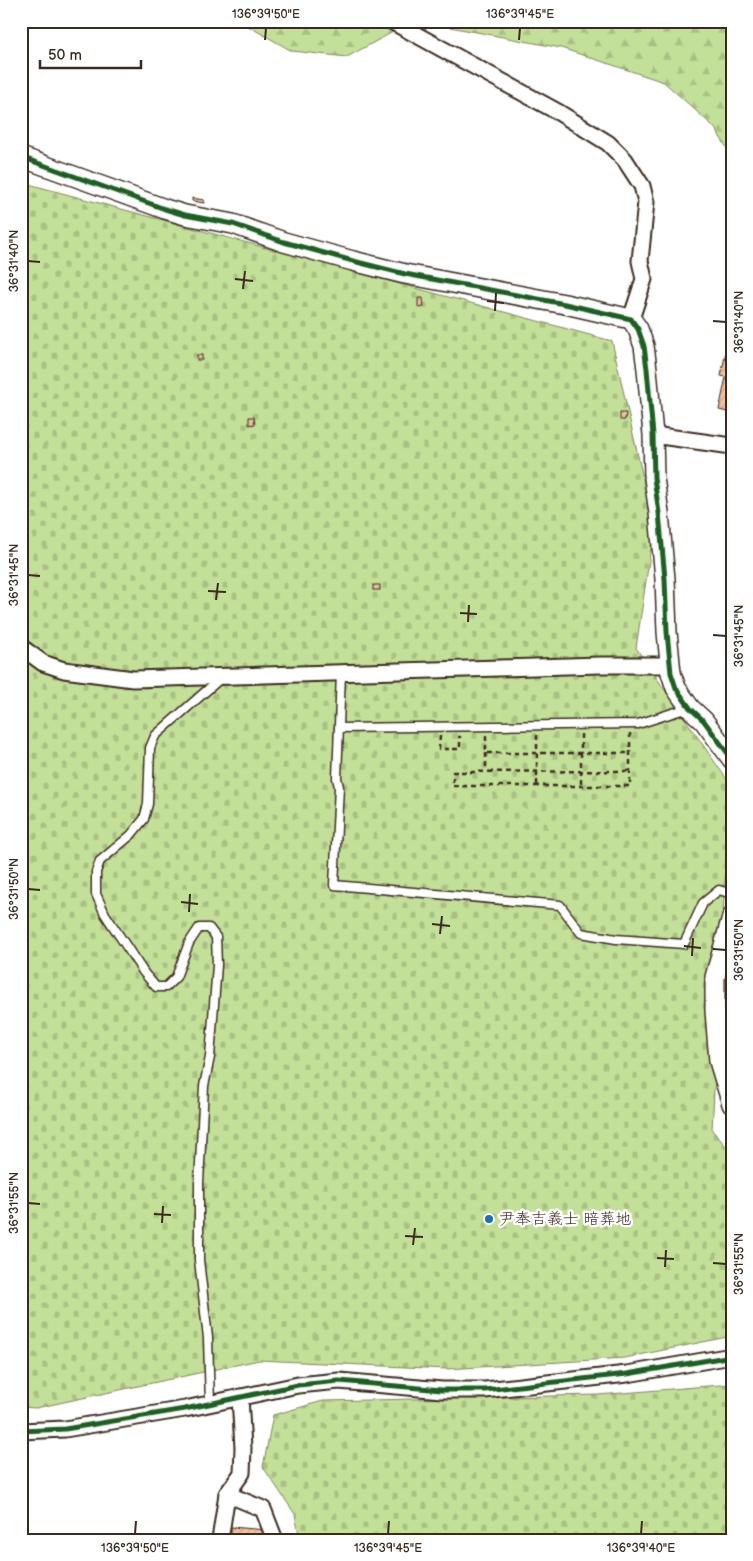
<svg xmlns="http://www.w3.org/2000/svg" width="753" height="1561" font-family="'Balsamiq Sans','Klee One',sans-serif">
  <style>
    .forest { fill: url(#forest-firs); stroke: #7f855b }
    .cemetery { fill: url(#cemetery-stones); stroke: #7f855b }
    .building { fill: url(#building-hatch); stroke: #3b2a1e }
    .lines { fill: none; stroke-linecap: round; stroke-linejoin: round }
    .service-casing { stroke: #3b2a1e; stroke-width: 11 }
    .minor-casing { stroke: #3b2a1e; stroke-width: 19 }
    .tertiary-casing { stroke: #3b2a1e; stroke-width: 22 }
    .path { stroke: #3b2a1e; stroke-width: 2.5; stroke-dasharray: 5 4; stroke-linecap: butt }
    .service { stroke: #fff; stroke-width: 8 }
    .minor { stroke: #fff; stroke-width: 15 }
    .tertiary { stroke: #fff; stroke-width: 19 }
    .cycleway-casing { stroke: #fff; stroke-width: 8 }
    .cycleway { stroke: #1b5e20; stroke-width: 5 }
    .ticks { fill: none; stroke: #3b2a1e; stroke-width: 2 }
    .poi-dot { fill: #1f6fb2; stroke: #fff; stroke-width: 2 }
    .labels { text-anchor: middle; dominant-baseline: central; stroke-width: 5; stroke-linejoin: round; paint-order: stroke }
    .poi-label { font-size: 16px; fill: #3b2a1e; stroke: #fff; text-anchor: start }
    .neatline { fill: none; stroke: #3b2a1e; stroke-width: 2 }
    .ticks-label { font-size: 12px; text-anchor: middle; fill: #3b2a1e }
  </style>
  <defs>
    <pattern id="forest-firs" width="22" height="20" patternUnits="userSpaceOnUse" patternTransform="scale(1.25)"><rect width="22" height="20" fill="#c3e098"/><path d="M5 1l3.5 6h-7zM16 11l3.5 6h-7z" fill="#a8c083"/></pattern>
    <pattern id="cemetery-stones" width="16" height="16" patternUnits="userSpaceOnUse" patternTransform="scale(1.25)"><rect width="16" height="16" fill="#c3e098"/><path d="M2 7V4a2 2 0 0 1 4 0v3zM10 15v-3a2 2 0 0 1 4 0v3z" fill="#a8c083"/></pattern>
    <pattern id="building-hatch" width="6" height="6" patternUnits="userSpaceOnUse" patternTransform="scale(1.25)"><rect width="6" height="6" fill="#f1c2a1"/><path d="M-1 1l2-2M0 6l6-6M5 7l2-2" fill="none" stroke="#d0a78a"/></pattern>
  </defs>
  <rect width="100%" height="100%" fill="#fff"/>
  <filter id="ink" filterUnits="userSpaceOnUse"><feTurbulence type="fractalNoise" baseFrequency=".02" numOctaves="2"/><feDisplacementMap in="SourceGraphic" scale="10" xChannelSelector="R" yChannelSelector="G"/><feConvolveMatrix kernelMatrix="1 2 1 2 8 2 1 2 1" color-interpolation-filters="sRGB"/></filter>
  <g filter="url(#ink)">
    <!-- forest -->
    <g class="forest">
      <polygon points="239,21 413,21 347,57 292,51"/>
      <polygon points="418,21 732,21 732,156 714,127 664,82 561,48"/>
    </g>
    <!-- cemetery -->
    <g class="cemetery">
      <polygon points="21,182 612,341 654,527 636,648 730,784 712,1130 732,1153 732,1336 625,1358 447,1369 259,1360 36,1408 21,1407"/>
      <polygon points="732,1384 732,1540 300,1540 295,1514 263,1467 273,1415 323,1401 598,1395"/>
    </g>
    <!-- building -->
    <g class="building">
      <polygon points="192,198 204,200 204,203 192,201"/>
      <polygon points="418,298 423,298 424,307 418,308"/>
      <polygon points="732,320 732,413 719,410 726,377 721,376"/>
      <rect x="197" y="355" width="5" height="5"/>
      <polygon points="620,413 626,413 625,420 620,420"/>
      <polygon points="249,417 254,417 255,424 249,425"/>
      <rect x="373" y="585" width="7" height="5"/>
      <polygon points="732,1000 732,1031 724,1002"/>
      <polygon points="231,1527 267,1530 266,1538 270,1540 231,1540"/>
    </g>
    <g class="lines">
      <!-- service casing -->
      <g class="service-casing">
        <g id="service">
          <polyline points="341,673 337,778 339,787 334,885 560,905 581,933 616,939 684,944 703,903 719,890 732,894"/>
          <polyline points="339,728 638,724 688,708"/>
          <polyline points="210,1404 208,1338 199,1260 199,1183 204,1086 210,1057 217,965 216,937 209,928 199,928 189,943 176,977 166,987 156,987 144,973 105,914 96,894 96,872 100,861 131,835 144,819 148,804 150,748 155,736 222,677"/>
        </g>
      </g>
      <!-- minor casing -->
      <g class="minor-casing">
        <g id="minor">
          <polyline points="391,21 558,112 608,143 625,160 642,186 646,202 640,261 644,279 631,319"/>
          <polyline points="653,435 732,446"/>
          <polyline points="21,647 43,663 64,670 133,679 600,665 669,665"/>
          <polyline points="21,1431 65,1429 185,1409 298,1385 339,1381 442,1390 485,1390 627,1374 732,1356"/>
          <polyline points="227,1494 263,1509 275,1540"/>
          <polyline points="220,1540 227,1494 242,1473 243,1448 240,1397"/>
        </g>
      </g>
      <!-- tertiary casing -->
      <g class="tertiary-casing">
        <g id="tertiary">
          <polyline points="21,157 165,209 185,215 233,224 284,242 353,261 405,274 565,304 631,319 638,329 644,346 647,369 653,435 654,478 659,513 665,579 667,632 671,673 676,688 690,708 704,721 732,759"/>
          <polyline points="732,917 715,977 715,1011 719,1061 732,1104"/>
        </g>
      </g>
      <!-- path -->
      <g class="path">
        <polyline points="630,733 630,786 453,786 453,772 630,771"/>
        <polyline points="581,734 581,786"/>
        <polyline points="537,735 537,786"/>
        <polyline points="440,736 439,749 460,749 460,737 458,737"/>
        <polyline points="486,736 486,753 630,753"/>
        <polyline points="486,753 486,771"/>
      </g>
      <!-- service -->
      <use href="#service" class="service"/>
      <!-- minor -->
      <use href="#minor" class="minor"/>
      <!-- tertiary -->
      <use href="#tertiary" class="tertiary"/>
      <!-- cycleway casing -->
      <g class="cycleway-casing">
        <g id="cycleway">
          <polyline points="21,157 165,209 185,215 233,224 284,242 353,261 405,274 565,304 631,319 638,329 644,346 647,369 653,435 654,478 659,513 665,579 667,632 671,673 676,688 690,708 704,721 732,759"/>
          <polyline points="21,1431 65,1429 185,1409 298,1385 339,1381 442,1390 485,1390 627,1374 732,1356"/>
        </g>
      </g>
      <!-- cycleway -->
      <use href="#cycleway" class="cycleway"/>
    </g>
  </g>
  <!-- ticks -->
  <path class="ticks" d="M 265,40 L 266,28M 519,40 L 520,28M 28,261 L 40,262M 235,279 L 253,281M 243,289 L 245,271M 487,301 L 504,303M 495,311 L 496,293M 713,321 L 726,322M 28,575 L 40,576M 208,591 L 226,592M 216,600 L 218,583M 460,613 L 477,614M 468,622 L 469,605M 713,635 L 726,636M 28,889 L 40,890M 181,902 L 198,904M 189,912 L 190,894M 432,924 L 450,926M 440,934 L 442,916M 684,946 L 701,948M 713,949 L 726,950M 692,956 L 693,938M 28,1203 L 40,1204M 154,1214 L 171,1215M 162,1223 L 163,1206M 405,1236 L 423,1237M 413,1245 L 415,1228M 657,1258 L 674,1259M 713,1263 L 726,1264M 665,1267 L 666,1250M 135,1534 L 136,1521M 388,1534 L 389,1521M 641,1534 L 642,1521"/>
  <!-- markers -->
  <circle class="poi-dot" cx="489" cy="1219" r="5"/>
  <g class="labels">
    <!-- poi labels -->
    <g class="poi-label">
      <text x="499" y="1219">尹奉吉義士 暗葬地</text>
    </g>
  </g>
  <!-- margin -->
  <rect width="753" height="1561" fill="none" stroke="#fff" stroke-width="55"/>
  <!-- scale -->
  <path d="M40 60v8h101v-8" fill="none" stroke="#3b2a1e" stroke-width="2.5"/>
  <text x="48" y="60" font-size="15" fill="#3b2a1e" stroke="#ffffff" stroke-width="4" paint-order="stroke">50 m</text>
  <rect x="28" y="28" width="698" height="1506" class="neatline"/>
  <g class="ticks-label">
    <text x="266" y="18">136°39'50"E</text>
    <text x="520" y="18">136°39'45"E</text>
    <text transform="translate(14 261) rotate(-90)" y="4">36°31'40"N</text>
    <text transform="translate(739 322) rotate(-90)" y="4">36°31'40"N</text>
    <text transform="translate(14 575) rotate(-90)" y="4">36°31'45"N</text>
    <text transform="translate(739 636) rotate(-90)" y="4">36°31'45"N</text>
    <text transform="translate(14 889) rotate(-90)" y="4">36°31'50"N</text>
    <text transform="translate(739 950) rotate(-90)" y="4">36°31'50"N</text>
    <text transform="translate(14 1203) rotate(-90)" y="4">36°31'55"N</text>
    <text transform="translate(739 1264) rotate(-90)" y="4">36°31'55"N</text>
    <text x="135" y="1552">136°39'50"E</text>
    <text x="388" y="1552">136°39'45"E</text>
    <text x="641" y="1552">136°39'40"E</text>
  </g>
</svg>
